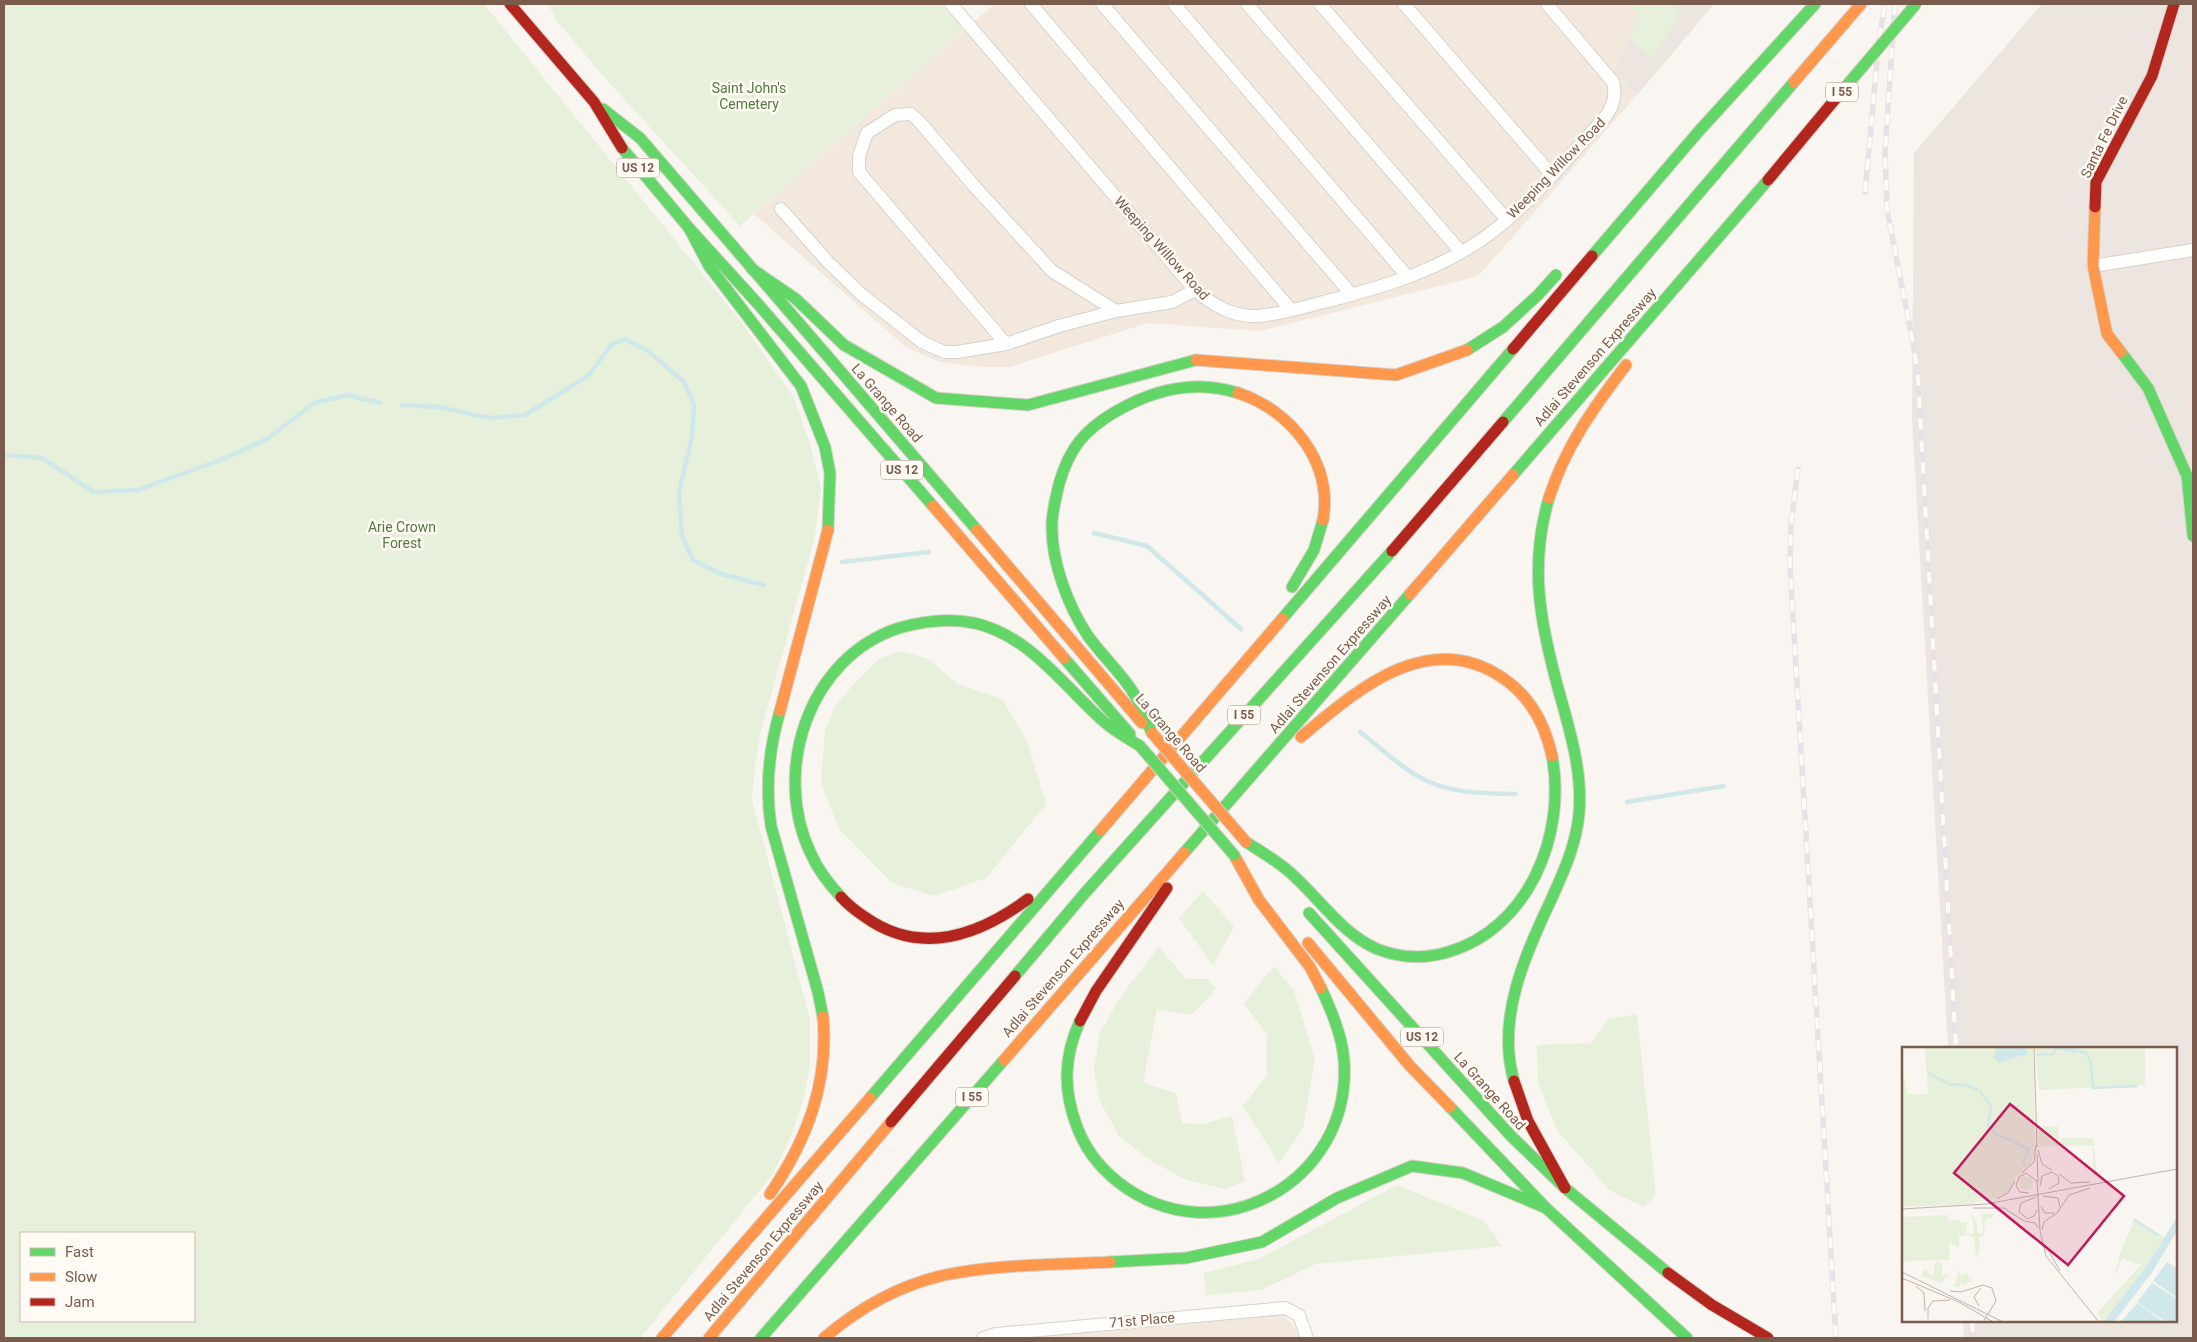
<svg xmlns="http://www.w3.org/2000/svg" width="2197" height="1342" font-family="Roboto,sans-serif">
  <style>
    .residential { fill: #f2e8de }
    .industrial { fill: #ede5e0 }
    .green { fill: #e7f0db; fill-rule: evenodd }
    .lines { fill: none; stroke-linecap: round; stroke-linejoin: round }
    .stream { stroke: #d0e8ea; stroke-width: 4.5 }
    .street-casing { stroke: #d7d1cb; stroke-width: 14 }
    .fast-casing { stroke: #d9d2cb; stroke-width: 13 }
    .slow-casing { stroke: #d9d2cb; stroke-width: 13 }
    .jam-casing { stroke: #d9d2cb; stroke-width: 13 }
    .street { stroke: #fefefd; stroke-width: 12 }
    .fast { stroke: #63d668; stroke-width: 11 }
    .slow { stroke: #ff974d; stroke-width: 11 }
    .jam { stroke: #b3261e; stroke-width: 11 }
    .rail-casing { stroke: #e6e3e7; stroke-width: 5.5 }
    .rail { stroke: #fffaf3; stroke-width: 4; stroke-dasharray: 11; stroke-linecap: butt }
    .fast-bridge-casing { stroke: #dad1cc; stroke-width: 13; stroke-linecap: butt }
    .slow-bridge-casing { stroke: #dad1cc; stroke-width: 13; stroke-linecap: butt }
    .jam-bridge-casing { stroke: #dad1cc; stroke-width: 13; stroke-linecap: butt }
    .fast-bridge { stroke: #63d668; stroke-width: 11 }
    .slow-bridge { stroke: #ff974d; stroke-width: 11 }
    .jam-bridge { stroke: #b3261e; stroke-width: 11 }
    .labels { text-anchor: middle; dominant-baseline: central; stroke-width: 5; stroke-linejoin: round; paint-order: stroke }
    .shield { fill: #fffaf3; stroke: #a28b7f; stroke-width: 1 }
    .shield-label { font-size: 12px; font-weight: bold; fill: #7a5c4d }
    .park-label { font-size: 14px; fill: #537a41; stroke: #fffaf3 }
    .street-label { font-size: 14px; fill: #7a5c4d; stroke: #fffaf3 }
    .inset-river { fill: none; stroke: #d0e8ea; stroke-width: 2.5 }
    .inset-road { fill: none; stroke: #c2b3aa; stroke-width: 1 }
    .view { fill: #c2185b; fill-opacity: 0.15; stroke: #c2185b; stroke-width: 2.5 }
    .inset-edge { fill: none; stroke: #7a5c4d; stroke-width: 2.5 }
  </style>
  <rect width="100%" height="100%" fill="#f9f5f0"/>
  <!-- residential -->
  <g class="residential">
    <polygon points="994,4 1628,4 1639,16 1614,70 1637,95 1481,273 1471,278 1260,331 1148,323 1009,367 982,367 940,362 907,348 754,214"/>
    <polygon points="1272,1314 1284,1316 1298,1330 1299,1338 1007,1338"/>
  </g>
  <!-- industrial -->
  <g class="industrial">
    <polygon points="1628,4 1714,4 1637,95 1614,70 1639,16"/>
    <polygon points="2042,4 2193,4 2193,1338 1964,1338 1963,1321 2176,1321 2176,1048 1948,1048 1912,417 1914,153"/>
  </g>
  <!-- green -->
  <g class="green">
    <path d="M 4,4 L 484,4 L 739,319 L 794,398 L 810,444 L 821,488 L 815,536 L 761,731 L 755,765 L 752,800 L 810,1020 L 810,1065 L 803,1100 L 792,1134 L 773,1174 L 640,1338 L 4,1338 ZM 21,1233 L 194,1233 L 194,1321 L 21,1321 Z"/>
    <polygon points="548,4 941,4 964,30 740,226 604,77 557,21"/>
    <polygon points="1628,4 1671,4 1680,15 1652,59 1629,37 1639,16"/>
    <polygon points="901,651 928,659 958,684 1002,699 1027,741 1046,804 986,878 934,896 892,883 839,829 821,783 825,730 835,706 856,682 879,659"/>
    <polygon points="1203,891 1234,927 1213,965 1179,918"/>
    <polygon points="1159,947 1186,979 1208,979 1216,989 1191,1015 1157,1009 1143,1083 1176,1093 1182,1123 1203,1124 1232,1116 1245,1181 1225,1189 1187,1180 1153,1162 1119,1136 1100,1101 1094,1070 1100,1032 1124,992"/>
    <polygon points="1274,966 1294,991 1315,1059 1303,1128 1279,1163 1243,1106 1267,1075 1267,1035 1244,1003"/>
    <polygon points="1637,1014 1656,1195 1644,1207 1609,1190 1557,1130 1538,1082 1537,1045 1592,1043 1608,1019"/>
    <polygon points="1397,1185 1484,1221 1502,1246 1316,1264 1261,1290 1206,1295 1204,1273 1259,1259"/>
  </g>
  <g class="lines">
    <!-- stream -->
    <g class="stream">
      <polyline points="402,405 439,407 489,418 525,415 588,376 612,344 625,339 648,351 684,382 694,405 692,437 679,492 682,536 693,560 721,574 764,585"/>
      <polyline points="4,455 42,458 94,492 138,490 223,459 267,439 314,403 348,395 380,403"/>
      <polyline points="1094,533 1147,546 1241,629"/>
      <polyline points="842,562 929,552"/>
      <path d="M 1360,732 C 1382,749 1405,772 1432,783 C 1457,794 1488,793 1515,794"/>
      <polyline points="1627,802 1724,786"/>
    </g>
    <!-- street casing -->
    <g class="street-casing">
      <g id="street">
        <path d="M 951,4 L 1195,290 C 1213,305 1232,317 1257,316 C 1276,315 1297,309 1316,304 C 1376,289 1438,272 1488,235 C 1531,204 1570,155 1606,116 C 1614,104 1616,96 1613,82 L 1547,4"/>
        <polyline points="1031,4 1291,310"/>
        <polyline points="1102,4 1352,295"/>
        <polyline points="1174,4 1407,276"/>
        <polyline points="1247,4 1461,252"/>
        <polyline points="1320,4 1507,220"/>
        <polyline points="1404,4 1551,174"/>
        <polyline points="781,209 828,262 861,294 922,342 944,352 957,352 1006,344 1059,326 1116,311"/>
        <polyline points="2093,266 2193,250"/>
        <polyline points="1006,344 859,172 859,156 867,133 895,115 911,114 919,121 975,187 1052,271 1116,311 1172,302 1195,290"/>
        <polyline points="983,1338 996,1334 1285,1308 1299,1315 1307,1338"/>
      </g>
    </g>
    <!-- fast casing -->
    <g class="fast-casing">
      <g id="fast">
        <polyline points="603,109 640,138 977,530"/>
        <polyline points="622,148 689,228 758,304 933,506"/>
        <polyline points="689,228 709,266 801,386 825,447 830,473 828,530"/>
        <polyline points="1592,256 1699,131 1815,4"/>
        <polyline points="752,269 796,299 844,345 936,398 1028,405 1196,360"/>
        <polyline points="1467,350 1503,327 1538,295 1556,275"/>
        <polyline points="2121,352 2148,388 2187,476 2193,536"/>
        <polyline points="1503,422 1794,82"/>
        <polyline points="1513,475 1768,180"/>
        <polyline points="1292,587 1314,550 1323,520"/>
        <polyline points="1282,619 1513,349"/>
        <polyline points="1064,658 1130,734"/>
        <path d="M 780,711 C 769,749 765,787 771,826 L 818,992 L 823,1017"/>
        <path d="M 1152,733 C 1145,718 1140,702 1131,689 C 1118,670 1101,654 1088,636 C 1068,606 1051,561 1052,525 C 1052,511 1056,498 1059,484 C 1069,449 1084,430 1115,412 C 1154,389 1195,379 1238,393"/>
        <path d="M 1246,842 C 1263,853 1281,863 1295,877 C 1322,902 1343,934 1377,949 C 1400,958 1425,959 1448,952 C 1528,929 1567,835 1552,756"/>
        <polyline points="1184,853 1410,594"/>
        <path d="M 841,897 C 829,884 818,870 811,854 C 771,771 809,657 899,628 C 924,621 949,618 974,623 C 1029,635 1063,685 1102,720 C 1114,731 1127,738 1140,746"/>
        <polyline points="1309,913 1511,1136 1565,1188 1668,1273"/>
        <polyline points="1015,976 1084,894 1392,551"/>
        <path d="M 1080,1021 C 1064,1056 1063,1088 1076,1124 C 1084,1147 1099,1167 1118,1182 C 1215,1258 1353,1182 1344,1060 C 1342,1035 1331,1010 1321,988"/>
        <path d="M 1514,1081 C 1496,1019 1525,955 1551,900 C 1564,871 1576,845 1579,814 C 1583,771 1569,728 1558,688 C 1540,622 1529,565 1549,498"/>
        <polyline points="870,1098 1101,830"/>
        <polyline points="1450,1107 1546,1208 1687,1338"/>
        <polyline points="1110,1262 1186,1258 1262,1242 1337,1198 1412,1166 1463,1173 1546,1208"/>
        <polyline points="761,1338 1004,1060"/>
      </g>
    </g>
    <!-- slow casing -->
    <g class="slow-casing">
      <g id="slow">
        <polyline points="1794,82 1861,4"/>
        <polyline points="2095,207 2093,266 2107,334 2121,352"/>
        <polyline points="1196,360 1396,375 1467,350"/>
        <path d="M 1238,393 C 1292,411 1333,463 1323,520"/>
        <path d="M 1549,498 C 1565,447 1594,407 1626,365"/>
        <polyline points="933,506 1064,658"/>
        <polyline points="977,530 1142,723"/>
        <polyline points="1410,594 1513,475"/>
        <polyline points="780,711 828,530"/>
        <path d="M 1301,737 C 1357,690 1428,627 1503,678 C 1531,697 1545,724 1552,756"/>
        <polyline points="1101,830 1282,619"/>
        <polyline points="1234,855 1259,900 1310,967 1321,988"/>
        <polyline points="1308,943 1410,1066 1450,1107"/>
        <polyline points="1004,1060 1184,853"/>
        <path d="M 770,1194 C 807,1140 829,1083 823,1017"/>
        <polyline points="662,1338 870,1098"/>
        <polyline points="709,1338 891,1122"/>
        <path d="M 824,1338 C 859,1308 900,1285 945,1275 C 996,1264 1058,1265 1110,1262"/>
      </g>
    </g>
    <!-- jam casing -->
    <g class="jam-casing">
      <g id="jam">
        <polyline points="510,4 594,102 622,148"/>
        <polyline points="2095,207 2096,182 2152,76 2174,4"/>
        <polyline points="1513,349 1592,256"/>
        <polyline points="1392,551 1503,422"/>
        <path d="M 841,897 C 848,905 856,911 865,917 C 920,956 978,936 1028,899"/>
        <polyline points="1080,1021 1096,991 1167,888"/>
        <polyline points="1514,1081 1528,1121 1565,1188"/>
        <polyline points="891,1122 1015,976"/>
        <polyline points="1668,1273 1712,1305 1768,1338"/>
      </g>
    </g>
    <!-- street -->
    <use href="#street" class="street"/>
    <!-- fast -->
    <use href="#fast" class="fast"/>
    <!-- slow -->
    <use href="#slow" class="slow"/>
    <!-- jam -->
    <use href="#jam" class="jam"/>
    <!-- rail casing -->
    <g class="rail-casing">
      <g id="rail">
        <polyline points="1895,4 1885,151 1887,210 1914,348 1918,379 1956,1048"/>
        <polyline points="1865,192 1879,41 1885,4"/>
        <polyline points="1798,469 1791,524 1790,567 1836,1338"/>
        <polyline points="1972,1321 1973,1338"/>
      </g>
    </g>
    <!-- rail -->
    <use href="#rail" class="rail"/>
    <!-- fast-bridge casing -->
    <g class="fast-bridge-casing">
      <g id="fast-bridge">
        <polyline points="1842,91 1916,4"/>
        <polyline points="1140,746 1234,855"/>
      </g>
    </g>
    <!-- slow-bridge casing -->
    <g class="slow-bridge-casing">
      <polyline id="slow-bridge" points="1152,733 1246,842"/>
    </g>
    <!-- jam-bridge casing -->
    <g class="jam-bridge-casing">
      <polyline id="jam-bridge" points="1768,180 1842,91"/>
    </g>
    <!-- fast-bridge -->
    <use href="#fast-bridge" class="fast-bridge"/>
    <!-- slow-bridge -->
    <use href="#slow-bridge" class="slow-bridge"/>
    <!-- jam-bridge -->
    <use href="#jam-bridge" class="jam-bridge"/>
  </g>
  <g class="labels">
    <!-- shield labels -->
    <g class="shield">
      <rect x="1826" y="82.5" width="32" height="19" rx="4"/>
      <rect x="617" y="158.5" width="42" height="19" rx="4"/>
      <rect x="881" y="460.5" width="42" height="19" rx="4"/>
      <rect x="1228" y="705.5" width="32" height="19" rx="4"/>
      <rect x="1401" y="1027.5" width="42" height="19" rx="4"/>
      <rect x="956" y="1087.5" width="32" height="19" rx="4"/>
    </g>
    <g class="shield-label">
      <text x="1842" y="92">I 55</text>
      <text x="638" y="168">US 12</text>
      <text x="902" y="470">US 12</text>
      <text x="1244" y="715">I 55</text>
      <text x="1422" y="1037">US 12</text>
      <text x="972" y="1097">I 55</text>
    </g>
    <!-- park labels -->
    <g class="park-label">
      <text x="749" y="88">Saint John's<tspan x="749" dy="16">Cemetery</tspan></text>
      <text x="402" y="527">Arie Crown<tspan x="402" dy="16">Forest</tspan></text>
    </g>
    <!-- street labels -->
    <g class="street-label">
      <text transform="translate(2104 137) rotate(-64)">Santa Fe Drive</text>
      <text transform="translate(1556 168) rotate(-46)">Weeping Willow Road</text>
      <text transform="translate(1162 248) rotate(48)">Weeping Willow Road</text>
      <text transform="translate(1595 357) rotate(-49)">Adlai Stevenson Expressway</text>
      <text transform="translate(887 403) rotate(49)">La Grange Road</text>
      <text transform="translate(1330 664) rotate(-49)">Adlai Stevenson Expressway</text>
      <text transform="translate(1171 733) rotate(49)">La Grange Road</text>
      <text transform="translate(1063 968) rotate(-49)">Adlai Stevenson Expressway</text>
      <text transform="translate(1490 1091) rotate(48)">La Grange Road</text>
      <text transform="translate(763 1251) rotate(-50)">Adlai Stevenson Expressway</text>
      <text transform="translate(1142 1320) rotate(-5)">71st Place</text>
    </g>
  </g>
  <!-- overview -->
  <g transform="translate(1902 1047)">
    <rect width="275" height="275" fill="#f9f5f0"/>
    <path d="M 23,0 L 131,0 L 133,104 L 128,119 L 114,130 L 108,143 L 99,150 L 67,157 L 0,160 L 0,23 L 6,47 L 26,47 ZM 133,0 L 243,0 L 243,38 L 137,43 ZM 137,79 L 156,79 L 157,99 L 137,100 ZM 158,91 L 191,91 L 195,128 L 191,129 L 191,98 L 158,99 ZM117 136a7 7 0 1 1 14 0a7 7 0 1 1-14 0ZM 80,167 L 91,167 L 91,170 L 83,173 L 82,189 L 77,190 L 78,203 L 74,211 L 72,190 L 66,188 L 72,186 L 70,168 L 74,173 L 76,186 L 81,186 ZM 46,168 L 47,174 L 54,173 L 61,176 L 62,187 L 61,175 L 64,175 L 65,188 L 57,189 L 57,200 L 47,196 L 47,213 L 0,214 L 0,170 ZM 233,171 L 262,190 L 240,226 L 201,274 L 196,265 L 239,218 L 220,211 L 212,231 L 218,207 ZM 33,215 L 40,215 L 40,228 L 46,227 L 47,234 L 44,229 L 40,237 L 19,228 L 23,222 L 31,231 ZM 57,223 L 59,229 L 65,226 L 67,233 L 70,229 L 70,234 L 60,238 L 59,232 L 58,240 L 52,240 Z" fill="#e7f0db"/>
    <path d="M 94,0 L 125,0 L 125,7 L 96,16 L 92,11 ZM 275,170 L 275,184 L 251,224 L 212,275 L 201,275 L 243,221 ZM 265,215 L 275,221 L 275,251 L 251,234 ZM 250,236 L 275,252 L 275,275 L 264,275 L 235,255 ZM 235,256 L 259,273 L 261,275 L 219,275 Z" fill="#d0e8ea"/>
    <path class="inset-river" d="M 165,0 L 184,6 L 189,16 L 191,41 L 236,39M 135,8 L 151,7 L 155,1 L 175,5M 26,26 L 47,37 L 64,38 L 76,43M 78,44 L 89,60 L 86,78 L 95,88 L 111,94M 112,95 L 127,102 L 121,115 L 123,119M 232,173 L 257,189"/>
    <path class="inset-road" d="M 132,0 L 135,100M 136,103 L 140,117 L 150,123M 135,107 L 136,135M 120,126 L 132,115 L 134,98M 157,127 L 169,136 L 188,135M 138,139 L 140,129 L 150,125 L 156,129 L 157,136 L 147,142M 127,146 L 118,145 L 114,139 L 117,130 L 124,126 L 135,134 L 138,184 L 144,209 L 197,275M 141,149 L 156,151 L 158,160M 134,150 L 119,156 L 117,165 L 126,172 L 132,169 L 135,163M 95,152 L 106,146 L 113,134M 139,159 L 143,166 L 152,166M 71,161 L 102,161 L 122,174 L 133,176 L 136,181M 0,162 L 84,157 L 275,122M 140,183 L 142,175 L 155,166 L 167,148 L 188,141M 144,199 L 158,224M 0,225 L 101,275M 0,231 L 57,255 L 91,275M 14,239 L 22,246 L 23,264M 48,244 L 59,245 L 81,238 L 90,241 L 94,254 L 81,275M 77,259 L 72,250 L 79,241M 26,272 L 26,261 L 31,254 L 48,253"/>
    <path class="view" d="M 108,57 L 222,149 L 166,218 L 52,126 Z"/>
    <rect width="275" height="275" class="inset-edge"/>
  </g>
  <!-- border -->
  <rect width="2197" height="1342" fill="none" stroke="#7a5c4d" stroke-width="10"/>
  <!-- legend -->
  <rect x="20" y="1232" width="175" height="90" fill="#fffaf3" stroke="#cabbb1"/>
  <rect x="30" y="1248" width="25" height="8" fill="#63d668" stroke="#cabbb1"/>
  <text x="65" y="1257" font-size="15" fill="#7a5c4d">Fast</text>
  <rect x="30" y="1273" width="25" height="8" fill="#ff974d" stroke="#cabbb1"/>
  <text x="65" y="1282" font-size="15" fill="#7a5c4d">Slow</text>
  <rect x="30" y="1298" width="25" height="8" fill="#b3261e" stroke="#cabbb1"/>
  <text x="65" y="1307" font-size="15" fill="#7a5c4d">Jam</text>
</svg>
